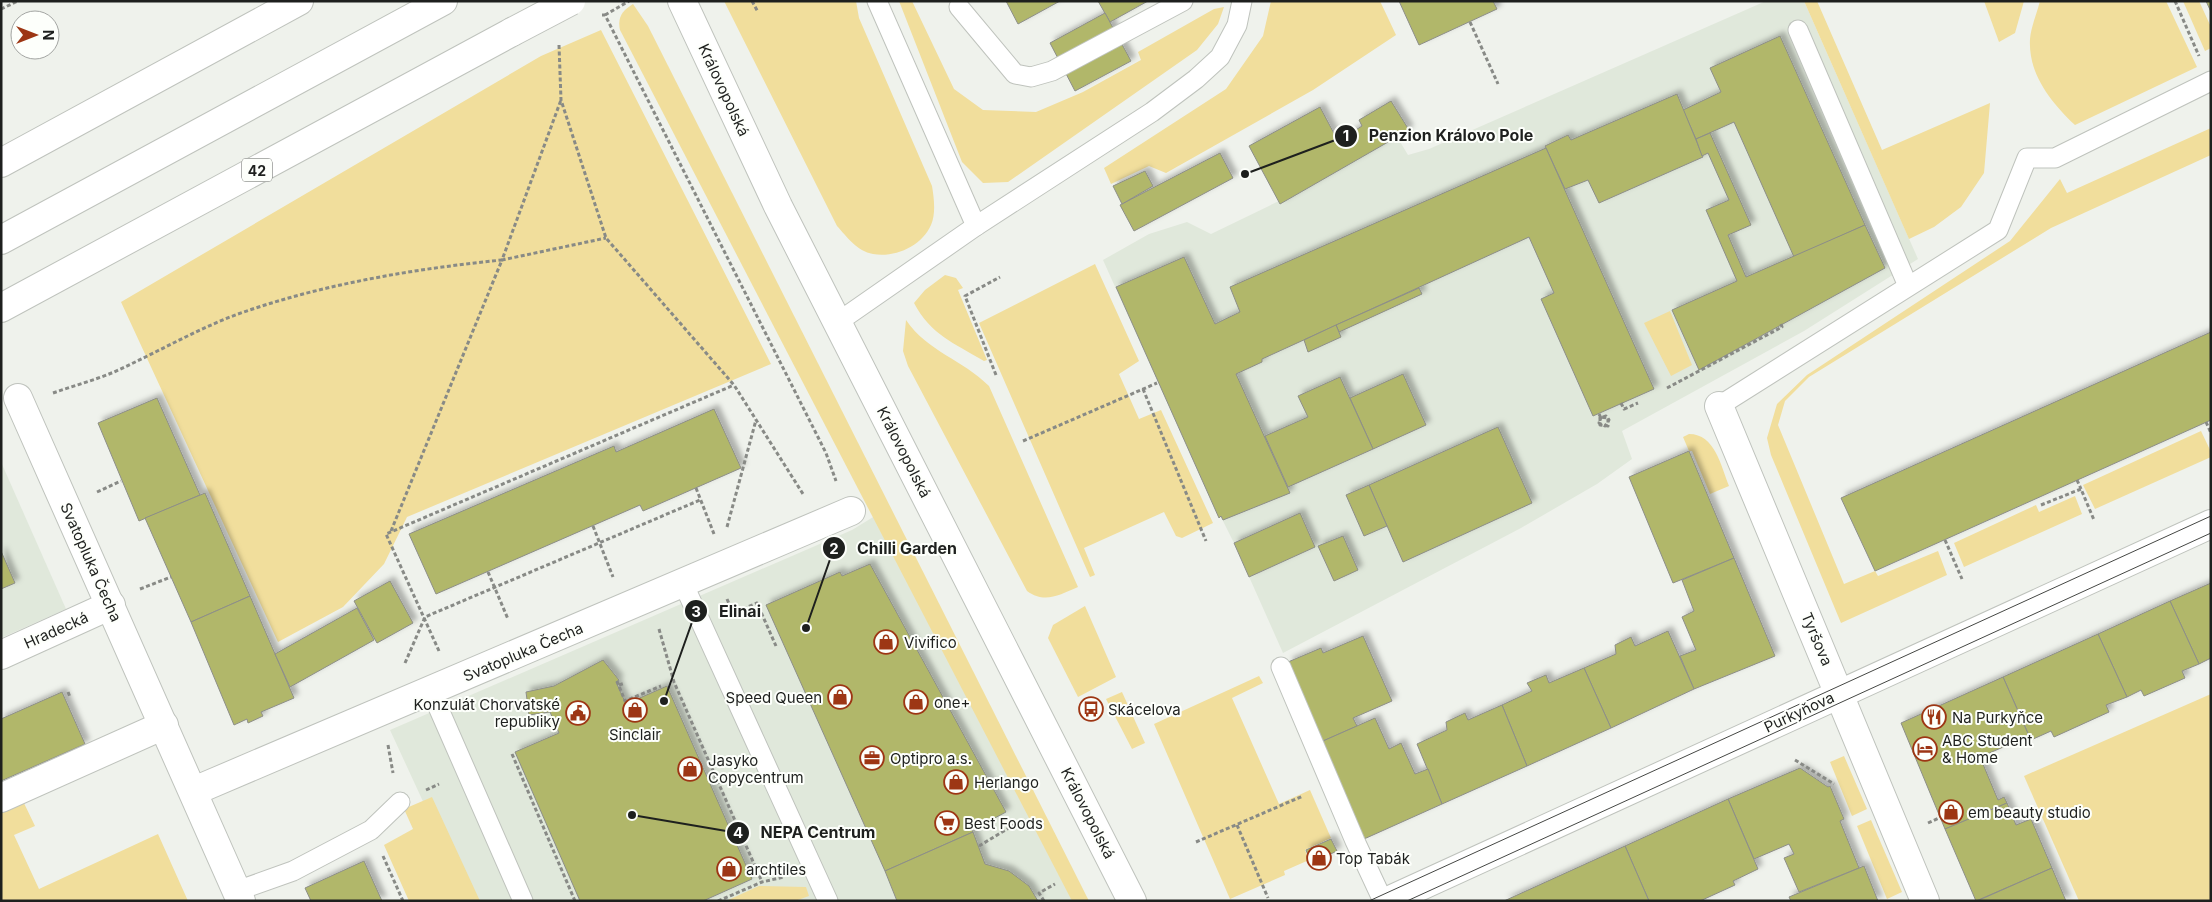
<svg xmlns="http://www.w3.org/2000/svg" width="2212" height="902" font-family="Inter,sans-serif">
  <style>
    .built { fill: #e0e8db }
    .green { fill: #f1de9c }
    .building { fill: #b1b76a; stroke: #8d8e88; filter: url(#shadow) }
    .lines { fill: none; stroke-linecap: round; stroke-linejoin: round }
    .lane-casing { stroke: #bfc3bd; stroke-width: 21 }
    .street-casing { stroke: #bfc3bd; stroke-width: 30 }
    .secondary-casing { stroke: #bfc3bd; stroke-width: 30 }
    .highway-casing { stroke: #bfc3bd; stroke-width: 30 }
    .path { stroke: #888a86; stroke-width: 3; stroke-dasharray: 4 2.5; stroke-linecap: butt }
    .lane { stroke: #fff; stroke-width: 19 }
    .street { stroke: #fff; stroke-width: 28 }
    .secondary { stroke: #fff; stroke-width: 28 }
    .highway { stroke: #fff; stroke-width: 28 }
    .tram { stroke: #454744; stroke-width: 1 }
    .highway-bridge-casing { stroke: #bfc3bd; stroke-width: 30; stroke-linecap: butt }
    .path-bridge { stroke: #888a86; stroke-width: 3; stroke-dasharray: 4 2.5; stroke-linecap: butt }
    .highway-bridge { stroke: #fff; stroke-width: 28 }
    .labels { text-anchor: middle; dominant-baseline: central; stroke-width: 4; stroke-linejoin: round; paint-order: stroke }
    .shield { fill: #fdfffb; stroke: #616360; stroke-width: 1 }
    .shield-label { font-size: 14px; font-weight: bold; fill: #1e201e }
    .street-label { font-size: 15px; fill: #1e201e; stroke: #fdfffb }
    .poi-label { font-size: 15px; fill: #1e201e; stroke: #fdfffb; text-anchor: start }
    .leader { fill: none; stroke: #1e201e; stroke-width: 2 }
    .callout-dot { fill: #1e201e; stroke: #fdfffb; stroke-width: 2 }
    .mark-label { font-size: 15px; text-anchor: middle; font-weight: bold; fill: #fff }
    .callout-label { font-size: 16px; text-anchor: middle; font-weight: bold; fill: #1e201e; stroke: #fdfffb; stroke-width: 4; stroke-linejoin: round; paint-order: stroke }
  </style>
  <defs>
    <filter id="shadow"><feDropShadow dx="4.5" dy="-4.5" stdDeviation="2.5" flood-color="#0004"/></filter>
  </defs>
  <rect width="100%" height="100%" fill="#eff2ec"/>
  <!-- built -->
  <g class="built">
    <polygon points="1766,1 1804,1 1918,259 1804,331 1622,431 1632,459 1597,484 1521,528 1283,653 1234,543 1221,517 1219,518 1103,260 1149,234 1187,222 1211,234 1279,201 1396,135 1408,155 1429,149"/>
    <polygon points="1,462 66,609 1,638"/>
    <polygon points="883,511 1083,901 469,901 390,730 852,530"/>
  </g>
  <!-- green -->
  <g class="green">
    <path d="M 724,1 L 856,1 L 859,18 L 932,186 C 934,198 936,214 931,225 C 922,246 895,258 873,254 C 857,251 847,237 837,226 Z"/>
    <polygon points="899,1 912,1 954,89 983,110 1036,112 1083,92 1141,60 1138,52 1214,9 1224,7 1218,24 1197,50 1008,182 983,183 962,162"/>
    <polygon points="1271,1 1380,1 1396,35 1313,90 1166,173 1149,166 1111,184 1104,168 1226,89 1263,36"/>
    <polygon points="1804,1 1817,1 1882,150 1990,103 1984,173 1961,207 1934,227 1909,239"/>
    <polygon points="1984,1 2024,1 2015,33 1999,42"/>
    <path d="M 2040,1 L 2166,1 L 2197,67 L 2075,125 C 2051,102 2028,74 2030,39 C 2031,27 2037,13 2040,1 Z"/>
    <polygon points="2183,1 2199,1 2211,27 2211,48 2205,51"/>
    <path d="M 633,4 L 648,26 L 1089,901 L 1072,901 L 620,30 C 617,17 623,10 633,4 Z"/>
    <polygon points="601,30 771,364 407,517 384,564 343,607 278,642 121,302 541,56"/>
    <polygon points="2211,128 2211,155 2051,228 1809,377 1785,401 1778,425 1844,584 1875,571 1878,576 1938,551 1947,575 1841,623 1771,455 1767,438 1777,404 1807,375 2010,241 2060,179 2067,193"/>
    <polygon points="1095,264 1139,361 1119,374 1139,419 1161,410 1213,523 1182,538 1176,536 1164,512 1084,548 1095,575 1090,577 979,323"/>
    <path d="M 945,275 L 956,278 L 963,288 L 958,290 L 987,360 L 984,361 C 954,343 931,335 914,303 L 925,290 Z"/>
    <polygon points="1670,311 1692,365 1671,376 1644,323"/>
    <path d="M 906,320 C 928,352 962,359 989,386 L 1078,587 C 1059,595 1045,604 1027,591 L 908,366 L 903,351 Z"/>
    <polygon points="2201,431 2211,452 2211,457 2095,509 2083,485"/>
    <path d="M 1689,434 C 1715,434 1721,466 1729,486 L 1710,494 L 1692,451 L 1689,451 L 1683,437 Z"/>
    <polygon points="2075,496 2082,514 1964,567 1954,543 2036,505 2039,512"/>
    <polygon points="1085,606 1116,677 1078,697 1048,638 1053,625"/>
    <polygon points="1259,676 1263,683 1232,698 1279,804 1310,790 1331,838 1305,850 1309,860 1284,871 1285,875 1230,899 1154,724"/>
    <polygon points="1122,692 1145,743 1132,749 1106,699"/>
    <polygon points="2211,694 2211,901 2079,901 2024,776"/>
    <polygon points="1844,756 1867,809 1852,816 1830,762"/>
    <polygon points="432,797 480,901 409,901 384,845 413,829 404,809"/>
    <polygon points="22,799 35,826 14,835 39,889 158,834 188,901 1,901 1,809"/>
    <polygon points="1871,820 1902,892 1887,899 1857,826"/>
    <polygon points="759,886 806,887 809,896 795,901 726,901"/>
  </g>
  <!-- building -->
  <g class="building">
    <polygon points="1006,1 1060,1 1018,24"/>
    <polygon points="1098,1 1148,1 1110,22"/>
    <polygon points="1399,1 1493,1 1497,9 1419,45"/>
    <polygon points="2206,1 2211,1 2211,12"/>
    <polygon points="1105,13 1131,61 1075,91 1050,43"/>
    <polygon points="1780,36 1865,225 1794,257 1734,122 1696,139 1683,110 1721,92 1710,68"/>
    <polygon points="1677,94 1703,157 1599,203 1588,180 1565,189 1545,146 1568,135 1571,140"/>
    <polygon points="1391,101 1409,130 1280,204 1249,146 1320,107 1338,141 1362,126 1359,120"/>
    <polygon points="1710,133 1751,225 1728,235 1746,277 1865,225 1885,268 1699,370 1672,310 1737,281 1706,210 1729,200 1708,153 1702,156 1696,139"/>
    <polygon points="1546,148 1654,389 1593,416 1541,299 1554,293 1529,237 1262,359 1262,362 1236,374 1290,493 1223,520 1221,516 1219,518 1116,287 1184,257 1215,324 1240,312 1230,287"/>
    <polygon points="1220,153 1233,178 1134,231 1120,205"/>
    <polygon points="1145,171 1153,186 1122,204 1113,186"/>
    <polygon points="1419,288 1422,294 1339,332 1336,325"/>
    <polygon points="1336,325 1341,337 1308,352 1304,340"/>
    <polygon points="2211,332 2211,420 1875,571 1841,498"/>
    <polygon points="1403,374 1426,425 1373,449 1350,398"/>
    <polygon points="1340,377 1373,449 1288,487 1265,436 1308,417 1298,396"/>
    <polygon points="157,398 200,495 139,521 98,423"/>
    <polygon points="714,409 741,468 643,511 640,505 436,594 409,534 614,446 616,452"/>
    <polygon points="1498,427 1532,503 1403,562 1369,485"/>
    <polygon points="1689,451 1734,558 1673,583 1629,477"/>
    <polygon points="1369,485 1387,526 1364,536 1346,495"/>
    <polygon points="205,493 250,596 191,622 145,518"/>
    <polygon points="1300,513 1315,547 1249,577 1234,543"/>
    <polygon points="1343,536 1358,570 1334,581 1318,546"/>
    <polygon points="1,551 15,583 1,589"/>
    <polygon points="1734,558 1775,656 1694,689 1680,656 1696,650 1682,617 1694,611 1682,580"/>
    <polygon points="870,564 1006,812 972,830 973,832 885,871 766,605 840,572 842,576"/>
    <polygon points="390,581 413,623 377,643 354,601"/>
    <polygon points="2211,583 2211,658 2199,664 2170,601"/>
    <polygon points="250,596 294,698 261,712 263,716 248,723 247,719 234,725 191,622"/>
    <polygon points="2170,601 2199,664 2182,671 2185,678 2144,696 2141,690 2127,697 2098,634"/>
    <polygon points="357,608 374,640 290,687 275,654"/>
    <polygon points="1668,631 1694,689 1611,728 1584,668 1616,654 1615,645 1631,637 1635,646"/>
    <polygon points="2098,634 2127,697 2106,705 2109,712 2054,737 2051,731 2031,740 2003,677"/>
    <polygon points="1363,636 1392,701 1353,718 1357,726 1323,741 1288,662 1321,648 1323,653"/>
    <polygon points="603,660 619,680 616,682 626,704 667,686 752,879 703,901 580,901 515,752 559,733 550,712 529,715 526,692 554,686"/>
    <polygon points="1584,668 1611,728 1527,766 1502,705 1532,691 1527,683 1546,675 1549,683"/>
    <polygon points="2003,677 2029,736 1980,757 1998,800 2004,797 2007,803 1945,829 1901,723"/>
    <polygon points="62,692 85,744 1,781 1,719"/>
    <polygon points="1502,705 1527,766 1442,804 1417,744 1447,730 1446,722 1465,713 1468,720"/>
    <polygon points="1375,718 1389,749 1401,743 1415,774 1428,769 1442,804 1364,839 1323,741"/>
    <polygon points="1800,768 1828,787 1830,786 1844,819 1840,821 1859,868 1799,892 1784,858 1794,854 1789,844 1754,859 1728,799"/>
    <polygon points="1728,799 1758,869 1733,881 1735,885 1700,901 1649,901 1625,846"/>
    <polygon points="2007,803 2016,825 2031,819 2052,868 1976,901 1945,829"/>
    <polygon points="973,832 985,864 1009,871 1029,886 1038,901 897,901 885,871"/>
    <polygon points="1331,839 1337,851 1311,863 1306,850"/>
    <polygon points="1625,846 1649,901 1504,901"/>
    <polygon points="364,861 382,901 311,901 305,888"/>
    <polygon points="1864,866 1878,901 1791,901 1789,897"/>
    <polygon points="2052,868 2066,901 1977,901"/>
  </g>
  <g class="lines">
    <!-- lane casing -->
    <g class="lane-casing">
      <g id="lane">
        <polyline points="877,1 976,226"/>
        <polyline points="959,7 1015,74 1031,77 1052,71 1183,1"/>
        <polyline points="1798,30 1908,286"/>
        <polyline points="838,322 976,226 1152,112 1196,79 1220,57 1237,25 1242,1"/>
        <polyline points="1719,406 1998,230 2027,158 2055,158 2211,81"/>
        <polyline points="683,583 828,901"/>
        <polyline points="1281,667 1355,841 1383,901"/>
        <polyline points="431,691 523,901"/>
        <polyline points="237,891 293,871 371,830 400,802"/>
      </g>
    </g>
    <!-- street casing -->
    <g class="street-casing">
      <g id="street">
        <polyline points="18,398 241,901"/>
        <polyline points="1719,406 1925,901"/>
        <polyline points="1,655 111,605"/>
        <polyline points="194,791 851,511"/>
        <polyline points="1,798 164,725"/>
      </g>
    </g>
    <!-- secondary casing -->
    <g class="secondary-casing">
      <g id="secondary">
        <polyline points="682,1 778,206 1132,901"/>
        <polyline points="1,240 443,1"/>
        <polyline points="1388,901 2211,524"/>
      </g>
    </g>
    <!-- highway casing -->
    <g class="highway-casing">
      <g id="highway">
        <polyline points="1,163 299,1"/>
        <polyline points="1,308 512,32"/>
      </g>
    </g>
    <!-- path -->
    <g class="path">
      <polyline points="752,1 758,12"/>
      <polyline points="2175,1 2199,56"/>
      <polyline points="1,9 18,1"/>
      <polyline points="602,15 605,15 826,453 836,481"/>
      <polyline points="605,15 629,1"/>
      <polyline points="1470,22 1498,84"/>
      <polyline points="559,45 561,100 606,238 734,385 803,494"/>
      <polyline points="996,375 965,296 1000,277"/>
      <polyline points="1667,388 1782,327 1781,324"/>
      <polyline points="1143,389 1206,541"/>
      <path d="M 53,393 C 73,386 95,380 114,372 C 156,353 195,330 238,314 C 323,284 413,269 502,260 L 561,100"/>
      <polyline points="1621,403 1624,409 1638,403"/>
      <polyline points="1599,414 1601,418 1606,416 1609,420 1605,426 1599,423 1601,417"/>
      <polyline points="2206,422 2211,433"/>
      <polyline points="1023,441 1157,383"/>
      <polyline points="2077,480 2081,489"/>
      <polyline points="696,488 714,534"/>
      <polyline points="97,492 121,481"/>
      <polyline points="2041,505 2081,489 2094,520"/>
      <polyline points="593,526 613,577"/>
      <polyline points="727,527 756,420"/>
      <polyline points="391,531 502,260 606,238"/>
      <polyline points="1945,540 1962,579"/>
      <polyline points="488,572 508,619"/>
      <polyline points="140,589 171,577"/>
      <polyline points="727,599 733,613 757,603 776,646"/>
      <polyline points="659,629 674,682 762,882"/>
      <polyline points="439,651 386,534 734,385"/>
      <polyline points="405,663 425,617 700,500"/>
      <polyline points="617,681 625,701 661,686"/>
      <polyline points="619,685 625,683"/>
      <polyline points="68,692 70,697"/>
      <polyline points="388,745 393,773"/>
      <polyline points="512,754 575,901"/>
      <polyline points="1795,760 1834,784"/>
      <polyline points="426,790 439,784"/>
      <polyline points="1928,823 1941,817"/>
      <polyline points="1237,825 1268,898"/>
      <polyline points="1196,842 1303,796"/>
      <polyline points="979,846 1022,820"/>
      <polyline points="383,856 403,901"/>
      <polyline points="718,901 762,882 784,877"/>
      <polyline points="1044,901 1039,893 1055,884"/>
    </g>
    <!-- lane -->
    <use href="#lane" class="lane"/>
    <!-- street -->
    <use href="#street" class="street"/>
    <!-- secondary -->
    <use href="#secondary" class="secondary"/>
    <!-- highway -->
    <use href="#highway" class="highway"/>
    <!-- tram -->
    <g class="tram">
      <polyline points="1369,901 2211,516"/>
      <polyline points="1407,901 2211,533"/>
    </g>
    <!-- highway-bridge casing -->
    <g class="highway-bridge-casing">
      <polyline id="highway-bridge" points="512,32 571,1"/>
    </g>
    <!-- path-bridge -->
    <polyline class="path-bridge" points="1600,417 1600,425 1608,426 1608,418 1601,417"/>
    <!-- highway-bridge -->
    <use href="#highway-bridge" class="highway-bridge"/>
  </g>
  <!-- icons -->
  <defs>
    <g id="shop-ring" transform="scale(1.25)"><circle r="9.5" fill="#fdfffb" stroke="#9d3614" stroke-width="1.5"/><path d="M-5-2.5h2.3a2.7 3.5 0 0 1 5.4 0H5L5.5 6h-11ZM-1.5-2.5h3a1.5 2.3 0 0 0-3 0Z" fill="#9d3614"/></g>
    <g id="bus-ring" transform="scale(1.25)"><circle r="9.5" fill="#fdfffb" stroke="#9d3614" stroke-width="1.5"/><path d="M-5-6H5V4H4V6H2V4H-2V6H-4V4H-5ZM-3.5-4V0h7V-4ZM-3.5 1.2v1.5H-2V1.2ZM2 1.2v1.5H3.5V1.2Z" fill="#9d3614"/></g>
    <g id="civic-ring" transform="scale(1.25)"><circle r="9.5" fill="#fdfffb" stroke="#9d3614" stroke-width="1.5"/><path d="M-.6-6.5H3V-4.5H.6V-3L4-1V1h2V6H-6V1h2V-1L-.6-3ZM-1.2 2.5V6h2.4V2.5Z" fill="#9d3614"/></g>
    <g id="restaurant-ring" transform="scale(1.25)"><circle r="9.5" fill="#fdfffb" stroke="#9d3614" stroke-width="1.5"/><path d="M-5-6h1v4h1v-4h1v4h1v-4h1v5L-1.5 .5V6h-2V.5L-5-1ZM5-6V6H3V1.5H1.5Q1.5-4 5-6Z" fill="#9d3614"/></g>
    <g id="hotel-ring" transform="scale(1.25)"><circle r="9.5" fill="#fdfffb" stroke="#9d3614" stroke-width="1.5"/><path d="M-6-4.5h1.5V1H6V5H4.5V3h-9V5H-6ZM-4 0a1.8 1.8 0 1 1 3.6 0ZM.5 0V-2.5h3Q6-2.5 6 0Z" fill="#9d3614"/></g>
    <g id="office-ring" transform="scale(1.25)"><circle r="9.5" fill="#fdfffb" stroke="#9d3614" stroke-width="1.5"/><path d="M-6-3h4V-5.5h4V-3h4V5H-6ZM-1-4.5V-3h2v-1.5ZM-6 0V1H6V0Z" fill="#9d3614"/></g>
    <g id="supermarket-ring" transform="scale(1.25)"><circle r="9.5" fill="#fdfffb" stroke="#9d3614" stroke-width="1.5"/><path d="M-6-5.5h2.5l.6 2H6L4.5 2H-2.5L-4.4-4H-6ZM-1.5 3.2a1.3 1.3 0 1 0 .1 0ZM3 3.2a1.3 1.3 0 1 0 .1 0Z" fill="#9d3614"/></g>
  </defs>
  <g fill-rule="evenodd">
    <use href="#shop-ring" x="886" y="642"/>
    <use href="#shop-ring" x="840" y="697"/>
    <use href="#shop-ring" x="916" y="702"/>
    <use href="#bus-ring" x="1091" y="709"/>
    <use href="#shop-ring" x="635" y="710"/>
    <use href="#civic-ring" x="578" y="713"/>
    <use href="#restaurant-ring" x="1934" y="717"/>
    <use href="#hotel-ring" x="1925" y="749"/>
    <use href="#office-ring" x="872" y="758"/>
    <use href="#shop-ring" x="690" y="769"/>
    <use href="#shop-ring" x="956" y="782"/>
    <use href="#shop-ring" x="1951" y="812"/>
    <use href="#supermarket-ring" x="947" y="823"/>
    <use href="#shop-ring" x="1319" y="858"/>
    <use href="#shop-ring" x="729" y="869"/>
  </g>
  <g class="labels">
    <!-- shield labels -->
    <rect class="shield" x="242" y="158.5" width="30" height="23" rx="4"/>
    <g class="shield-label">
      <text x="257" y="170">42</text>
    </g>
    <!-- street labels -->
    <g class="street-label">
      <text transform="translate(724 90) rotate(65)">Královopolská</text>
      <text transform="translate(904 452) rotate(63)">Královopolská</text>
      <text transform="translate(91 562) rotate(66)">Svatopluka Čecha</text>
      <text transform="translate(56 630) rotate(-24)">Hradecká</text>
      <text transform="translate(1817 639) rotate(67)">Tyršova</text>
      <text transform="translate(523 652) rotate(-23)">Svatopluka Čecha</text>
      <text transform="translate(1799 712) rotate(-25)">Purkyňova</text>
      <text transform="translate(1088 813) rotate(63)">Královopolská</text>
    </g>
    <!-- poi labels -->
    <g class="poi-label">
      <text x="904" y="642">Vivifico</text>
      <text x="822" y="697" text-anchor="end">Speed Queen</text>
      <text x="934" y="702">one+</text>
      <text x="560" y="704" text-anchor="end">Konzulát Chorvatské<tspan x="560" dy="17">republiky</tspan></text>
      <text x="1108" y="709">Skácelova</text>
      <text x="1952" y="717">Na Purkyňce</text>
      <text x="635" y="734" text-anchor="middle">Sinclair</text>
      <text x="1942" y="740">ABC Student<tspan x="1942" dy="17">&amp; Home</tspan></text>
      <text x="890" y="758">Optipro a.s.</text>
      <text x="708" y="760">Jasyko<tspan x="708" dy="17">Copycentrum</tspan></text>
      <text x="974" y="782">Herlango</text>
      <text x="1968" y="812">em beauty studio</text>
      <text x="964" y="823">Best Foods</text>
      <text x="1336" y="858">Top Tabák</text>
      <text x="746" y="869">archtiles</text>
    </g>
  </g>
  <!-- callouts -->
  <path class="leader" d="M1245 174L1346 136M806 628L834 548M664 701L696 611M632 815L738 833"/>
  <g class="callout-dot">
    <circle cx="1245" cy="174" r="5"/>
    <circle cx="806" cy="628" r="5"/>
    <circle cx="664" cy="701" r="5"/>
    <circle cx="632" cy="815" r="5"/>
    <circle cx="1346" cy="136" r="12"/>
    <circle cx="834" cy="548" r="12"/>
    <circle cx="696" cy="611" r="12"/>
    <circle cx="738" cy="833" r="12"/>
  </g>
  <g class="mark-label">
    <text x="1346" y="141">1</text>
    <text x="834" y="554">2</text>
    <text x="696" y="617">3</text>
    <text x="738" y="838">4</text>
  </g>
  <g class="callout-label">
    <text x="1451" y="141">Penzion Královo Pole</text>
    <text x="907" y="554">Chilli Garden</text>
    <text x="740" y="617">Elinai</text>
    <text x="818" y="838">NEPA Centrum</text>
  </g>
  <!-- border -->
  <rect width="2212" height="902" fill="none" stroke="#1e201e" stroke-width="5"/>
  <!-- north arrow -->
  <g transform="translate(35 35) rotate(90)"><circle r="24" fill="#fdfffb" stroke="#a4a6a3"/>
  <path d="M0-4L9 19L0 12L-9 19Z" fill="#9d3614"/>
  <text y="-8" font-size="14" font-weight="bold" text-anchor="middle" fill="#1e201e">N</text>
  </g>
</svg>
